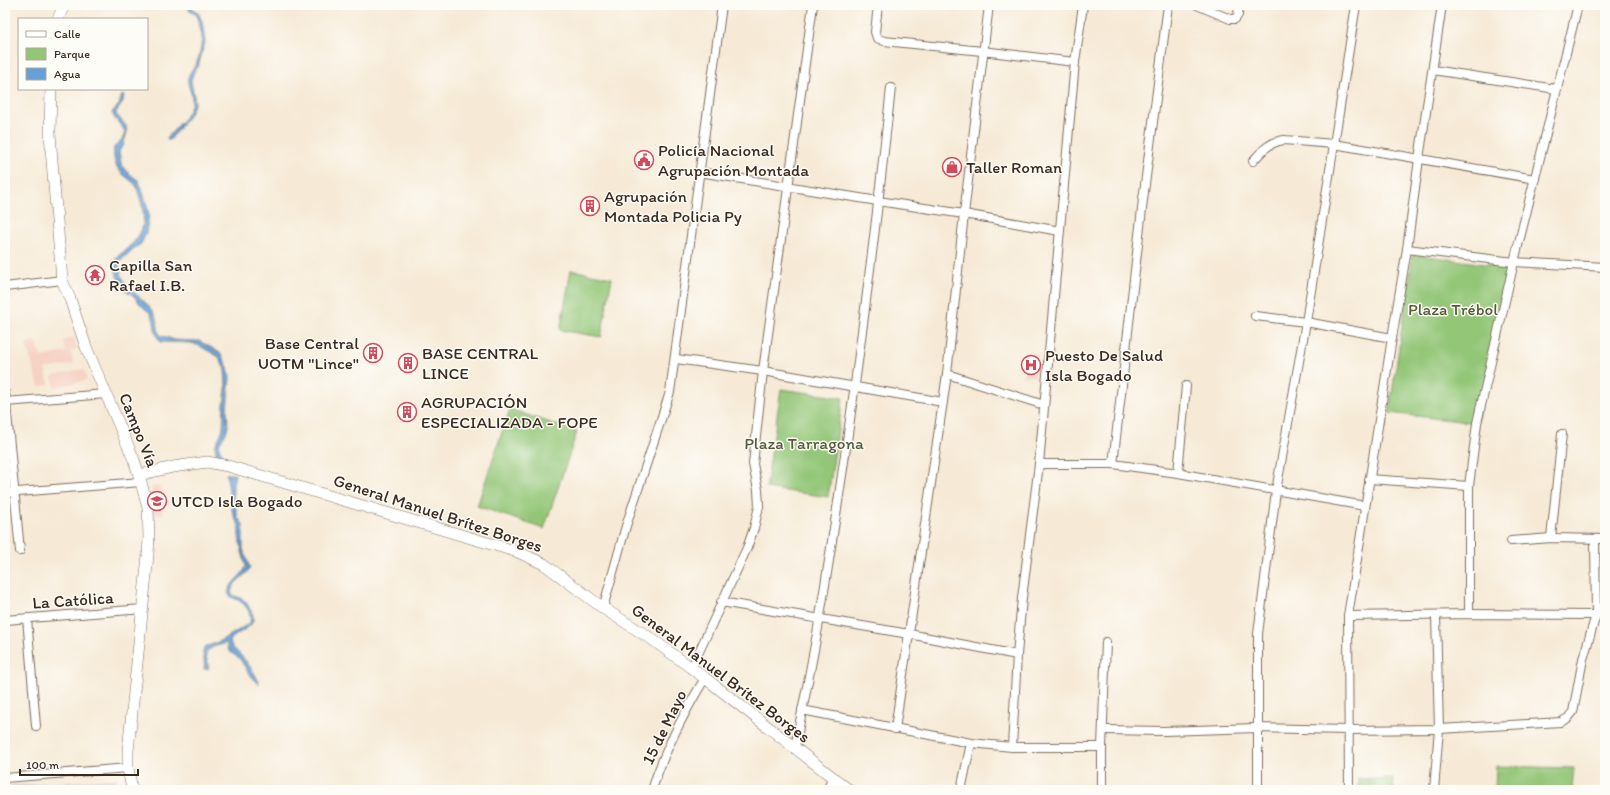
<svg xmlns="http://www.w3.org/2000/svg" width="1610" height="795" font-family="Itim,sans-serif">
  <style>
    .built { fill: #f6d2c4 }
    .industrial { fill: #d1bfbe }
    .green { fill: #93c677; stroke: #67784a }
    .water { fill: #67a0d6; stroke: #51657a }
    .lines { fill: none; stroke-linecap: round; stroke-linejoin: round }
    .minor-casing { stroke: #7c6d5e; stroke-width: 10 }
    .tertiary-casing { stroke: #7c6d5e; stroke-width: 12 }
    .minor { stroke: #fff; stroke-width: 8 }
    .tertiary { stroke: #fff; stroke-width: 11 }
    .labels { text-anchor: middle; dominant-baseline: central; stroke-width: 3; stroke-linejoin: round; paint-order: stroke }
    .poi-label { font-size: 17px; fill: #3b2a1e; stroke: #fdfcf7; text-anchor: start }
    .park-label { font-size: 17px; fill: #555939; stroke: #fdfcf7 }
    .street-label { font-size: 17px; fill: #3b2a1e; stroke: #fdfcf7 }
  </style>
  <rect width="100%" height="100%" fill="#fdfcf7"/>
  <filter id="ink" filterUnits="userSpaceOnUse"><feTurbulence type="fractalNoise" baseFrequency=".025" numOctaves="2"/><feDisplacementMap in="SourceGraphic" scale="8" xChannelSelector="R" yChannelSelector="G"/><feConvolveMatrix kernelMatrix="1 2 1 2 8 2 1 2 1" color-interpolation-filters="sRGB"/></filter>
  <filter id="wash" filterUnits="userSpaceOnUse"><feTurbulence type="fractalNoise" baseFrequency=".012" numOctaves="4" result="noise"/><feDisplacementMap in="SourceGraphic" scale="16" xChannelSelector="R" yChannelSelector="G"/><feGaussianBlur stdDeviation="0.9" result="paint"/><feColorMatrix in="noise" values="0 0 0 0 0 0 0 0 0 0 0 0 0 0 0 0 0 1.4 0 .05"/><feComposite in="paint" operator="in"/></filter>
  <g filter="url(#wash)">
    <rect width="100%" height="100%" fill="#f6ead6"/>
    <!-- built -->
    <g class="built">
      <polygon points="74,337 77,349 69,352 71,352 74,364 45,369 49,384 39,387 26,344 36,341 41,357 66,352 63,341"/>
      <polygon points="1026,353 1038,354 1035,377 1023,376"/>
      <polygon points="84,369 87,380 55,387 52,376"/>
      <polygon points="160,486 163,515 153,515 151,487"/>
    </g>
    <!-- industrial -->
    <polygon class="industrial" points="117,779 120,790 5,790 5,786"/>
    <!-- green -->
    <g class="green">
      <polygon points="1413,254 1512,268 1477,423 1389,413"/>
      <polygon points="571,270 612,278 601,337 560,330"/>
      <polygon points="781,389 843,398 828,497 766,488"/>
      <polygon points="510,409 577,432 544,529 477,506"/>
      <polygon points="1496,766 1574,768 1572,790 1495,790"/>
      <polygon points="1393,778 1394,790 1358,790 1358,779"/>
    </g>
    <!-- water -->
    <g class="water">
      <path d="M 186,5 L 189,5 L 199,14 L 202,21 L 205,42 L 198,67 L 194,71 L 191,81 L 195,102 L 190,114 L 170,140 L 167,140 L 168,137 C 177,126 192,113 192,99 C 192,92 187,86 188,78 C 189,71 195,68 197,62 C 204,46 202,31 197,15 L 190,11 Z"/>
      <path d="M 122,95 L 124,96 L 123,102 L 116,112 L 116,114 L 126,126 L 127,132 L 123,146 L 119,151 L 121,163 L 126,171 L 139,181 L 146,201 L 149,215 L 146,233 L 141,244 L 133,249 L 119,262 C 120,290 140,292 153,312 C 158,319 157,328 160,335 L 175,340 L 199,341 L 207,345 L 220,353 L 228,367 L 230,377 L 227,410 L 228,427 L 225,435 L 220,442 L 219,447 L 221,452 L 227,458 L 226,459 L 223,456 L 221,458 L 217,459 L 215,446 L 223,429 L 224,404 L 226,388 L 225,370 L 219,357 L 200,346 L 191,343 L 161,342 C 153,333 156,325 152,316 C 150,311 144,309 141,305 C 138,302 136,298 133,295 C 130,293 127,292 125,290 C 116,282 115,269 116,258 C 137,240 149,232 141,201 C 139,196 138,189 135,184 C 132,181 128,179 125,176 C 115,169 113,159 114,147 C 137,128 116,128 112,112 L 119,105 Z"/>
      <path d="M 226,474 L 235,474 L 233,485 L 233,495 L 238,518 L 243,524 L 243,549 L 250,568 C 245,578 232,581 231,594 C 235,597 241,597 245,601 C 247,603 249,607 250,609 C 262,628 238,629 230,641 C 232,650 239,652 244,659 C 248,663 259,679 259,684 L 249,674 L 240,659 L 229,651 L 226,643 L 213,647 L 206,652 C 205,659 210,663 208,669 L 204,669 C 206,661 201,655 204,647 C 222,642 235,632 250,623 C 252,615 247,606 241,602 C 236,598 231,599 228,593 C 231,580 243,577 246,566 C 242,552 238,540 239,525 C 229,513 230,489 226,474 Z"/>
    </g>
  </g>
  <g filter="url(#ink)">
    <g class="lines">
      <!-- minor casing -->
      <g class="minor-casing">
        <g id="minor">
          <polyline points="878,5 875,32 877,38 884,41 982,51 1075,62"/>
          <polyline points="1197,5 1230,19 1235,19 1238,15 1239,5"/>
          <polyline points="1433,70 1556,89"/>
          <path d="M 1253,161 C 1262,151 1269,142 1284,140 L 1334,144 L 1535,179"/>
          <polyline points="699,172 878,201 964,214 1060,231"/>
          <polyline points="1407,249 1514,262 1605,267"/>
          <polyline points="5,287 62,280"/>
          <polyline points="1255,316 1306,322 1392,338"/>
          <polyline points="676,359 763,371 943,402"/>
          <polyline points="947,374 1044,405"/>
          <polyline points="5,393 20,551"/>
          <polyline points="5,402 106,394"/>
          <polyline points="1039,464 1113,464 1178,473 1365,506"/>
          <polyline points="1113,464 1143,200 1168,5"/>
          <polyline points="1178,473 1186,386"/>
          <polyline points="1369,479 1469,486"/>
          <polyline points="5,493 141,482"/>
          <polyline points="1551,538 1562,434"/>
          <polyline points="1511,541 1551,538 1605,539"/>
          <polyline points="721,602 909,634 1017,655"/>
          <polyline points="603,608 626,526 670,392 722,5"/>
          <polyline points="1469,614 1469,486 1477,423 1514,262 1578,5"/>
          <polyline points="1348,616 1469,614 1596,615"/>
          <polyline points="27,618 36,726"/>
          <polyline points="5,620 143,609"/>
          <polyline points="691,669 747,548 754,528 759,506 758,490 753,464 763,371 813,5"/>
          <polyline points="802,710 971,743 1012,747 1102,747"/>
          <polyline points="895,729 947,374 964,214 989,5"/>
          <polyline points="1103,730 1164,731 1257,728 1348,730 1439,729 1561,722 1568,718 1573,712 1583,659 1596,615 1595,539"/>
          <polyline points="1012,747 1017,655 1022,598 1039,464 1075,62 1083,5"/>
          <path d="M 795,748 C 803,704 813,660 820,616 C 849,441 872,265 891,88"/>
          <polyline points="5,778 128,768"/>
          <path d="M 652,790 C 664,750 684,713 705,678"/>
          <polyline points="828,790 832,777"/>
          <polyline points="961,790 971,743"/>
          <polyline points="1102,790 1102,747 1106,642"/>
          <polyline points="1258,790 1258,634 1276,491 1306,322 1356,5"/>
          <polyline points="1349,790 1348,616 1392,338 1407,249 1419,159 1442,5"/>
          <polyline points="1434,790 1439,729 1436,615"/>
        </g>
      </g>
      <!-- tertiary casing -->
      <g class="tertiary-casing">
        <g id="tertiary">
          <polyline points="58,19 64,5"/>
          <polyline points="51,89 50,133 52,161 62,280 70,299 86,347 134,460 139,475 148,508 149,538 148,555 128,751 128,768 132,790"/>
          <polyline points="139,475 173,467 207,462 228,466 518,552 544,564 603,608 653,640 705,678 849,790"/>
        </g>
      </g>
      <!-- minor -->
      <use href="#minor" class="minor"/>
      <!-- tertiary -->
      <use href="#tertiary" class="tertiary"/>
    </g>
  </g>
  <!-- icons -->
  <defs>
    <g id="civic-ring" transform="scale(1)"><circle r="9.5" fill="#fdfcf7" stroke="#d1495b" stroke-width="1.5"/><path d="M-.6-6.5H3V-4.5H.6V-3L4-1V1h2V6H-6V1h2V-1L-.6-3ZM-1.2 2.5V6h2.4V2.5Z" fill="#d1495b"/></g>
    <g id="shop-ring" transform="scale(1)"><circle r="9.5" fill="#fdfcf7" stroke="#d1495b" stroke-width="1.5"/><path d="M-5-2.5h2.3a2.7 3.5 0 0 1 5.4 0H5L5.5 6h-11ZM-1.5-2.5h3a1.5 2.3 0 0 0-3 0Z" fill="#d1495b"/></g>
    <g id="building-ring" transform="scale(1)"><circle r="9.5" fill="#fdfcf7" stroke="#d1495b" stroke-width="1.5"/><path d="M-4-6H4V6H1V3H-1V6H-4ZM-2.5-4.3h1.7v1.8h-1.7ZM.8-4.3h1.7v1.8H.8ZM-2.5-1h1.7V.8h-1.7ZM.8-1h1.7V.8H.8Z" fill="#d1495b"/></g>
    <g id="temple-ring" transform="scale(1)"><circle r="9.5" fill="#fdfcf7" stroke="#d1495b" stroke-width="1.5"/><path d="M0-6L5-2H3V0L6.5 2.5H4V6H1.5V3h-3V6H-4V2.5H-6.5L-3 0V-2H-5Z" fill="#d1495b"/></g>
    <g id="hospital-ring" transform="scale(1)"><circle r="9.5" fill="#fdfcf7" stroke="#d1495b" stroke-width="1.5"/><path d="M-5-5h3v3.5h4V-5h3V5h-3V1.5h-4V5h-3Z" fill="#d1495b"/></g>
    <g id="university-ring" transform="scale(1)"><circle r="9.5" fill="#fdfcf7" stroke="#d1495b" stroke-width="1.5"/><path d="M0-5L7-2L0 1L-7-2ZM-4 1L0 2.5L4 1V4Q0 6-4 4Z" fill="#d1495b"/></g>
  </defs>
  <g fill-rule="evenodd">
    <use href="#civic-ring" x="644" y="160"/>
    <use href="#shop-ring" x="952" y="167"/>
    <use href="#building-ring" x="590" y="206"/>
    <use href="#temple-ring" x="95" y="275"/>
    <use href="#building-ring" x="373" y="353"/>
    <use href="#building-ring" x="408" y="363"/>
    <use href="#hospital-ring" x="1031" y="365"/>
    <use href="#building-ring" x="407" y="412"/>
    <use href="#university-ring" x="157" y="501"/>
  </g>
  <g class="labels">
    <!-- poi labels -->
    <g class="poi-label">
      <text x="658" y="150">Policía Nacional<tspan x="658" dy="20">Agrupación Montada</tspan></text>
      <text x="966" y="167">Taller Roman</text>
      <text x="604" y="196">Agrupación<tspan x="604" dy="20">Montada Policia Py</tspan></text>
      <text x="109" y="265">Capilla San<tspan x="109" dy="20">Rafael I.B.</tspan></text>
      <text x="359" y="343" text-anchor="end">Base Central<tspan x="359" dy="20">UOTM "Lince"</tspan></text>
      <text x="422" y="353">BASE CENTRAL<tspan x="422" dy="20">LINCE</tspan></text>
      <text x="1045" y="355">Puesto De Salud<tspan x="1045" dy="20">Isla Bogado</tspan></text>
      <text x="421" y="402">AGRUPACIÓN<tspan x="421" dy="20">ESPECIALIZADA - FOPE</tspan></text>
      <text x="171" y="501">UTCD Isla Bogado</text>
    </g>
    <!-- park labels -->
    <g class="park-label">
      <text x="1453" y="309">Plaza Trébol</text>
      <text x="804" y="443">Plaza Tarragona</text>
    </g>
    <!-- street labels -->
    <g class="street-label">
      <text transform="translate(139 430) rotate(68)">Campo Vía</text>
      <text transform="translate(438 513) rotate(18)">General Manuel Brítez Borges</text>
      <text transform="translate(73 600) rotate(-4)">La Católica</text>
      <text transform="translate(721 673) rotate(37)">General Manuel Brítez Borges</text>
      <text transform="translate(664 727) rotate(-64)">15 de Mayo</text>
    </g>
  </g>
  <!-- margin -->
  <rect width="1610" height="795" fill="none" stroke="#fdfcf7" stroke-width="20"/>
  <!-- legend -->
  <rect x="18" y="18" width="130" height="72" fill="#fdfcf7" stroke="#afa8a0"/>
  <rect x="26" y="31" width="20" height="6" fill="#ffffff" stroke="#afa8a0"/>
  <text x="54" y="38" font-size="12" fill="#3b2a1e">Calle</text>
  <rect x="26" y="48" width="20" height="12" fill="#93c677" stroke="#afa8a0"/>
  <text x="54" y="58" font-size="12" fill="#3b2a1e">Parque</text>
  <rect x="26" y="68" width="20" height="12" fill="#67a0d6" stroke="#afa8a0"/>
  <text x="54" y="78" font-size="12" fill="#3b2a1e">Agua</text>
  <!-- scale -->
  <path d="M20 769v6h118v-6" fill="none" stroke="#3b2a1e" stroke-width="2"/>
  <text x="26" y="769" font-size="12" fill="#3b2a1e" stroke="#fdfcf7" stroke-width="3" paint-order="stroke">100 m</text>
</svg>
